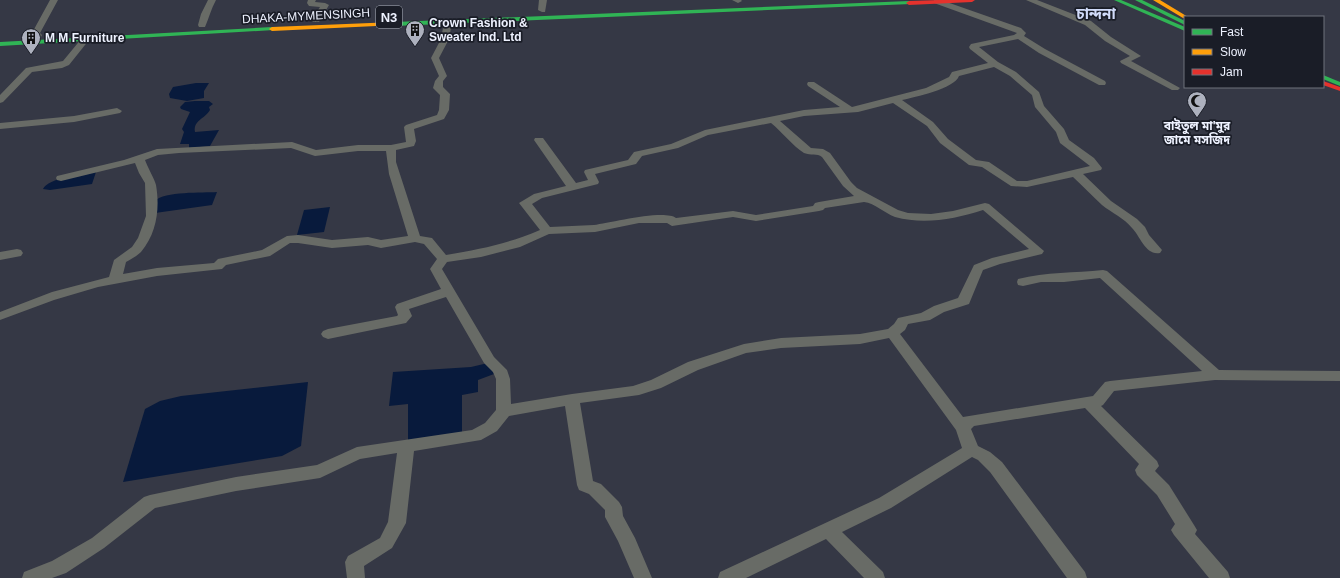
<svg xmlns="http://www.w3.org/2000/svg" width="1340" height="578" font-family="Helvetica,'Noto Sans Bengali',sans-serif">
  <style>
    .water { fill: #081a3c }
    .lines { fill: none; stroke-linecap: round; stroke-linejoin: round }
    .street { fill: #686b66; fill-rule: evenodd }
    .fast { fill: #30b455; fill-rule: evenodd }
    .slow { fill: #ff9f0a; fill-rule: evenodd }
    .jam { fill: #e5322d; fill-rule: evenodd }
    .labels { text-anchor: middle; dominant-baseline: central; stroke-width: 3.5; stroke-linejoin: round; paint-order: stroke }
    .far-street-label { font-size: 12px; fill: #eef2ff; stroke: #1a1d27 }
    .far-poi-label { font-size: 12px; font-weight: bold; fill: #eef2ff; stroke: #1a1d27; text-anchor: start }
    .shield { fill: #1a1d27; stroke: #aeb2be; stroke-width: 1 }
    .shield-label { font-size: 13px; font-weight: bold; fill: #eef2ff }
    .far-district-label { font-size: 15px; font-weight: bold; fill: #d1dbf9; stroke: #1a1d27 }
  </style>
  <rect width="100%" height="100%" fill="#353845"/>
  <!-- water -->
  <g class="water">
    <polygon points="196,83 209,83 204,91 204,98 187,101 170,98 169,94 173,87"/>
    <path d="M 195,101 L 209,101 L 213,104 L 209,107 L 210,110 C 205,119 193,120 195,132 L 219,130 L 210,146 L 189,148 L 189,144 L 180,144 L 184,132 L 182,129 L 190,112 L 181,109 L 180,107 L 185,102 Z"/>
    <path d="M 96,172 L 92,184 L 50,190 L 43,189 C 48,178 83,174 96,172 Z"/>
    <path d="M 217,192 L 212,205 L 155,213 L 155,201 C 164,191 203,193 217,192 Z"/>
    <polygon points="330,207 324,232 297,235 304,210"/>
    <polygon points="488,363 494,374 478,380 478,392 462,395 462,433 408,441 408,404 389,406 393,372 471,367"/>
    <polygon points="308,382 301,446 282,456 123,482 145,409 160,401 181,396"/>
  </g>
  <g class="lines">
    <!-- street -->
    <g class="street">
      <polygon points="50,0 58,0 40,33 42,35 41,37 35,37 32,33"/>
      <path d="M 208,0 L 216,0 C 211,9 209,18 205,27 L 199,27 L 198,25 L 201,14 Z"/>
      <polygon points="308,0 316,0 315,2 325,3 329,5 319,22 313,22 312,20 320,7 309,6 307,3"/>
      <polygon points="539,0 547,0 545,12 542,12 538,10"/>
      <polygon points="732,0 741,0 742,1 738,3"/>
      <path d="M 934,0 L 941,0 L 1021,28 L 1026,33 L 1024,36 L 1045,49 L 1105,81 L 1106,83 L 1105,85 L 1099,85 L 1039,53 L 1018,39 L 979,47 L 998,62 L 1016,72 L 1039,92 L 1044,106 L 1064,129 L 1069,140 L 1094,158 L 1102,168 L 1101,170 L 1083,174 L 1111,201 L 1137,219 L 1145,227 L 1149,235 L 1162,250 L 1160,253 C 1146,256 1140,236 1132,228 C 1124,218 1112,213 1102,205 C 1092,196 1083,186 1073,177 L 1027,187 L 1011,186 L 982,167 L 969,165 L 940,143 L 927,126 L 893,103 L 858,112 L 804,116 L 780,121 L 811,148 L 823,149 L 830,153 L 851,182 L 857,188 L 898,210 L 908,213 L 931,214 L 953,211 L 985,203 L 989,204 L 1044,251 L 1042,254 L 1000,264 L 983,270 L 969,304 L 944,312 L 930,320 L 908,324 L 905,330 L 900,334 L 963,417 L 1093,396 L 1105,382 L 1110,381 L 1202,371 L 1100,278 L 1064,282 L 1041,282 L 1023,286 L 1018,285 L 1017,282 L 1018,279 C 1046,272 1075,273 1103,270 L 1107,271 L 1219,370 L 1340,371 L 1340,381 L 1215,380 L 1114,391 L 1103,405 L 1101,406 L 1157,461 L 1159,466 L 1155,471 L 1169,485 L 1194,525 L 1197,530 L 1195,534 L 1228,572 L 1230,578 L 1209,578 L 1174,535 L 1171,530 L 1175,524 L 1157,495 L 1137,475 L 1135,470 L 1139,464 L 1085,408 L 974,426 L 971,429 L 978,446 L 990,452 L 1002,462 L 1085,572 L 1087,578 L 1067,578 L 990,472 L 978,460 L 972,457 L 891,508 L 842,532 L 883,572 L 885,578 L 864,578 L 826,539 L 746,578 L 718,578 L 720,572 L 879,498 L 962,448 L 956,430 L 889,338 L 860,344 L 781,348 L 746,353 L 698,370 L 661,388 L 639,395 L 580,403 L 593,481 L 601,484 L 619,502 L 622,507 L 623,516 L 635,538 L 652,578 L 634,578 L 618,541 L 605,517 L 605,510 L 589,494 L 579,490 L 577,485 L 565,406 L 509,416 L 497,431 L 481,440 L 414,451 L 406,523 L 392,548 L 364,566 L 365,578 L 347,578 L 345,562 L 348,556 L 380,538 L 388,522 L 397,453 L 360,459 L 320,478 L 236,491 L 155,508 L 104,548 L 66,573 L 52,578 L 22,578 L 24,572 L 52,561 L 92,538 L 144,497 L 150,495 L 236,477 L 317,465 L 357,447 L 472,430 L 485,423 L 496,410 L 496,379 L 493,372 L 484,363 L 446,297 L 409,309 L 412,316 L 406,323 L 328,339 L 323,337 L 321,334 L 323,331 L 328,329 L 397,316 L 398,315 L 395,307 L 397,304 L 441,289 L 430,269 L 437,259 L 424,244 L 415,242 L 381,248 L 368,245 L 332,248 L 298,243 L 290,243 L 270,256 L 226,265 L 222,269 L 157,276 L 98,287 L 54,300 L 0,320 L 0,312 L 52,292 L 109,277 L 114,260 L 132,247 L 138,238 L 146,216 L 145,183 L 139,173 L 135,163 L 61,181 L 57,180 L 56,178 L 57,176 L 124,160 L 157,149 L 292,142 L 316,150 L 358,145 L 391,145 L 406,142 L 404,127 L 406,125 L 437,115 L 439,110 L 440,95 L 433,88 L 435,81 L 439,76 L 431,58 L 441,39 L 444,22 L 448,20 L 452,22 L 449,39 L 439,58 L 447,76 L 443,81 L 443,87 L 450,94 L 449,110 L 444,119 L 414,129 L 416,141 L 414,146 L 396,150 L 396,162 L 420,236 L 432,238 L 446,255 C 481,249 507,244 540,230 L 519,203 L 534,194 L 566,186 L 534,140 L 535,138 L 543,138 L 576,183 L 588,180 L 584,172 L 585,170 L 628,160 L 634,152 L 671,144 L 705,130 L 804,110 L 840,107 L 808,86 L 807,84 L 808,82 L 814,82 L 852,107 L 926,88 L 949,77 L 952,72 L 988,63 L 970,49 L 969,47 L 971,44 L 1014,35 L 1017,33 L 934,3 ZM 994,67 L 1010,76 L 1032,95 L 1035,107 L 1056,132 L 1060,143 L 1090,166 L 1027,181 L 1017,181 L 989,162 L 976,160 L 948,139 L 933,122 L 902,100 C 915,97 954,89 959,76 ZM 771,123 C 781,131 794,147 804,153 C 811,156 817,153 822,157 L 843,186 L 854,196 L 819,202 L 815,203 L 813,206 L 756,215 L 733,211 L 676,218 C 664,209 610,223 594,225 C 579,226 565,226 550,227 L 532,204 L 542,198 L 598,184 L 599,182 L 595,174 L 636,164 L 642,156 L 678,148 L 708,135 ZM 291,148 L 315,156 L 358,151 L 386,151 L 389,174 L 408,236 L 381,240 L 368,237 L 332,240 L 298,235 L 287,236 L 262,250 L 218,259 L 214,263 L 157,268 L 123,274 L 126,262 C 131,259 137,256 141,252 C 157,233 160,208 156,185 C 155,180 147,166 145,160 L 158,155 L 179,153 ZM 864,202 C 875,203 884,213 895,217 C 924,225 955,219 983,210 L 1029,249 L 992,258 L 974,265 L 958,298 L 934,306 L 921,313 L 898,318 L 894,324 L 888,329 L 860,334 L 781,338 L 744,344 L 688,362 L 651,380 L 633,386 L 572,394 L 511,404 L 510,379 L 507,370 L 494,357 L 442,269 L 447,262 L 481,257 L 520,247 L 549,234 L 595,232 L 639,223 L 667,223 L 672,226 L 733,217 L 756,221 L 819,211 L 823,210 L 825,208 Z"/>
      <polygon points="1026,0 1037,0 1091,21 1111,37 1141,56 1131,61 1180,88 1178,90 1172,90 1121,63 1120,61 1130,56 1105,41 1085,25"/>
      <polygon points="82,38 85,38 89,40 69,65 62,68 32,72 3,102 0,103 0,95 26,68 63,61"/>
      <polygon points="117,108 122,111 120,113 74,122 0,129 0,123 74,116"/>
      <polygon points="17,249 21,250 23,253 21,256 0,260 0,252"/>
    </g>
    <!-- fast -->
    <g class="fast">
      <polygon points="1114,0 1121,0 1185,27 1185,31"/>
      <polygon points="1135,0 1142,0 1185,21 1185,25"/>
      <polygon points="909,1 912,3 911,4 395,26 392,24 395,22"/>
      <polygon points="272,27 275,29 274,30 0,46 0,42"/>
      <polygon points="1323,75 1340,82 1340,86 1323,79"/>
    </g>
    <!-- slow -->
    <g class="slow">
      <polygon points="1153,0 1160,0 1188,17 1183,18"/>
      <polygon points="395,22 398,24 397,25 272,31 269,29 272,27"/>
    </g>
    <!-- jam -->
    <g class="jam">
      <polygon points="940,0 975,0 972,2 909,5 906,3 909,1"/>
      <polygon points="1323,81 1340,87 1340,91 1323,85"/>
    </g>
  </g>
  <!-- icons -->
  <defs>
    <g id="building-pin" transform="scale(1)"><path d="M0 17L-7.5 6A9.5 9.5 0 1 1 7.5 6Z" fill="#adb1be" stroke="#1a1d27"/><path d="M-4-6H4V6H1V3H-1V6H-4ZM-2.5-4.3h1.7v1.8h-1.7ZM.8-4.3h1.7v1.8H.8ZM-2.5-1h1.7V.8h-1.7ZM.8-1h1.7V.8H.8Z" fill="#111"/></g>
    <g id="mosque-pin" transform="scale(1)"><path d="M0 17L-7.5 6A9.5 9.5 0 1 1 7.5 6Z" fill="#adb1be" stroke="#1a1d27"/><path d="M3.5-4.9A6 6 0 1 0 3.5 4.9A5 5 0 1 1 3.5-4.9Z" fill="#111"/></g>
  </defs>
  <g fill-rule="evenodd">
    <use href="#building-pin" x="415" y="30"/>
    <use href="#building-pin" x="31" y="38"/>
    <use href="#mosque-pin" x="1197" y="101"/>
  </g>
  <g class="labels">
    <!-- far-street labels -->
    <g class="far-street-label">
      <text transform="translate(306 16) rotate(-3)">DHAKA-MYMENSINGH</text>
    </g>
    <!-- far-poi labels -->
    <g class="far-poi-label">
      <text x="429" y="23">Crown Fashion &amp;<tspan x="429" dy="14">Sweater Ind. Ltd</tspan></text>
      <text x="45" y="38">M M Furniture</text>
      <text x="1197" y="126" text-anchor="middle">বাইতুল মা'মুর<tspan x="1197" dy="14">জামে মসজিদ</tspan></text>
    </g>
    <!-- shield labels -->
    <rect class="shield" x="376" y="6" width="26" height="22" rx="3"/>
    <g class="shield-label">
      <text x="389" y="17">N3</text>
    </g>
    <!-- far-district labels -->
    <g class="far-district-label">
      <text x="1096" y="13">চান্দনা</text>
    </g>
  </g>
  <!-- legend -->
  <rect x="1184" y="16" width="140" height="72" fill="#1a1d27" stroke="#6f727d"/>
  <rect x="1192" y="29" width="20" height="6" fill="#30b455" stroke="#6f727d"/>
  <text x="1220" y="36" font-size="12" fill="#eef2ff">Fast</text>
  <rect x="1192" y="49" width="20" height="6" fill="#ff9f0a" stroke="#6f727d"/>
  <text x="1220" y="56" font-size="12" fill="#eef2ff">Slow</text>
  <rect x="1192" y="69" width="20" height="6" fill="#e5322d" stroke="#6f727d"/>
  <text x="1220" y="76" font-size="12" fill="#eef2ff">Jam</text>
</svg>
